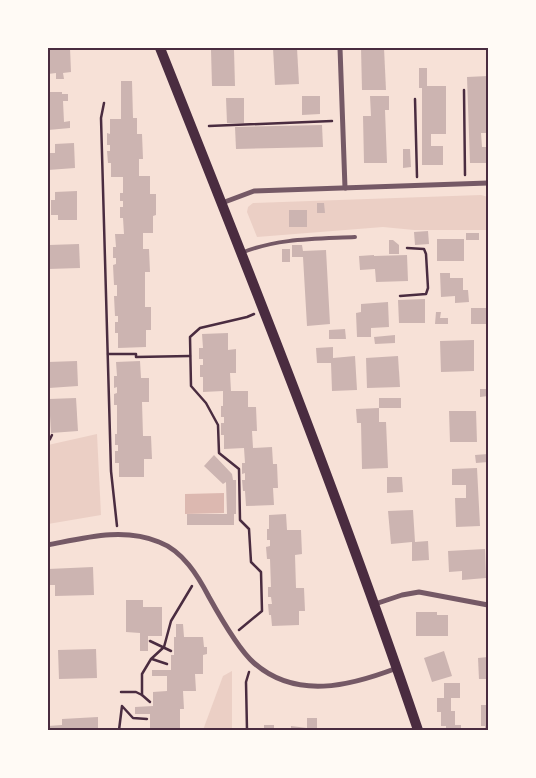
<svg xmlns="http://www.w3.org/2000/svg" width="536" height="778" font-family="'Work Sans',sans-serif">
  <style>
    .green { fill: #ebcfc5 }
    .water { fill: #dcb8b0 }
    .building { fill: #ccb4b1 }
    .lines { fill: none; stroke-linecap: round; stroke-linejoin: round }
    .path { stroke: #4a2c40; stroke-width: 2.5 }
    .service { stroke: #755966; stroke-width: 4 }
    .minor { stroke: #755966; stroke-width: 5 }
    .secondary { stroke: #4a2c40; stroke-width: 10 }
    .neatline { fill: none; stroke: #4a2c40; stroke-width: 2 }
  </style>
  <rect width="100%" height="100%" fill="#f7e1d7"/>
  <!-- green -->
  <g class="green">
    <polygon points="481,195 488,197 488,230 414,230 383,227 257,237 247,212 248,207 253,203"/>
    <polygon points="97,434 101,515 48,524 48,445"/>
    <polygon points="232,671 232,730 203,730 223,676"/>
  </g>
  <!-- water -->
  <polygon class="water" points="224,493 224,513 185,514 185,494"/>
  <!-- building -->
  <g class="building">
    <polygon points="56,48 70,48 71,72 63,73 64,79 56,79 56,73 48,74 48,50 56,49"/>
    <polygon points="273,48 297,48 299,84 275,85"/>
    <polygon points="361,48 384,48 386,90 362,90"/>
    <rect x="456" y="48" width="16" height="2"/>
    <polygon points="211,50 234,50 235,86 212,86"/>
    <polygon points="419,68 427,68 427,86 446,86 446,134 431,134 431,146 443,146 443,165 422,165 422,88 419,88"/>
    <polygon points="488,76 488,133 481,133 482,147 488,147 488,163 470,163 467,77"/>
    <polygon points="121,81 132,81 133,118 137,118 137,134 142,134 143,159 139,159 139,176 150,176 150,194 156,194 156,215 153,216 153,233 143,233 143,249 149,249 150,272 145,272 145,307 151,307 151,330 146,330 146,347 118,348 118,333 115,333 115,322 118,322 118,316 115,316 114,296 117,296 117,285 114,285 113,265 116,264 116,258 113,258 113,247 116,247 115,234 124,234 123,218 120,218 120,207 123,207 123,201 120,201 120,193 123,193 123,177 111,177 111,163 108,163 107,151 110,151 110,145 107,145 107,133 110,134 110,119 121,119"/>
    <polygon points="48,92 62,92 62,94 68,94 68,101 63,101 64,122 70,121 70,128 48,130"/>
    <polygon points="302,96 320,96 320,114 302,115"/>
    <polygon points="370,96 389,96 389,110 385,110 387,163 364,163 363,116 371,116"/>
    <polygon points="226,98 244,98 244,123 227,123"/>
    <polygon points="322,125 323,147 236,149 235,127"/>
    <polygon points="74,143 75,168 48,170 48,153 55,153 55,144"/>
    <polygon points="403,149 410,149 411,167 403,168"/>
    <polygon points="77,191 77,220 58,220 58,215 51,215 51,200 55,200 55,192"/>
    <polygon points="317,203 324,203 325,213 317,213"/>
    <rect x="289" y="210" width="18" height="17"/>
    <polygon points="428,231 429,244 415,245 414,232"/>
    <rect x="466" y="233" width="13" height="7"/>
    <rect x="437" y="239" width="27" height="22"/>
    <polygon points="389,240 393,240 399,245 399,254 389,254"/>
    <polygon points="79,244 80,268 48,269 49,245"/>
    <polygon points="292,245 302,245 303,251 326,250 330,324 307,326 303,257 292,257"/>
    <rect x="282" y="249" width="8" height="13"/>
    <polygon points="374,255 374,256 407,255 408,281 376,282 375,269 360,270 359,256"/>
    <polygon points="440,273 450,273 450,278 463,278 463,290 468,290 469,302 455,303 455,296 441,297"/>
    <polygon points="425,299 425,323 399,323 398,300"/>
    <polygon points="388,302 389,327 371,328 371,337 357,337 356,313 361,312 361,304"/>
    <rect x="471" y="308" width="15" height="16"/>
    <polygon points="436,312 441,312 440,318 448,318 448,324 435,324"/>
    <polygon points="345,329 346,339 329,339 329,330"/>
    <polygon points="228,333 228,350 236,349 236,373 230,373 231,391 248,391 248,407 256,407 257,431 252,431 253,448 272,447 273,464 277,464 278,488 273,488 274,505 246,506 245,491 243,491 242,480 245,480 245,473 242,474 242,463 245,463 244,448 224,449 224,435 221,435 221,423 224,423 224,417 221,417 221,406 223,406 223,391 203,392 203,377 200,377 200,365 203,365 203,359 199,359 199,348 203,348 202,334"/>
    <polygon points="395,335 395,343 375,344 374,337"/>
    <polygon points="474,340 474,371 441,372 440,341"/>
    <polygon points="333,347 333,358 355,356 357,390 332,391 331,363 317,363 316,348"/>
    <polygon points="398,356 400,387 367,388 366,358"/>
    <polygon points="77,361 78,386 49,388 48,362"/>
    <polygon points="140,361 141,378 149,378 149,402 142,402 143,436 151,436 152,459 144,459 144,477 119,477 119,463 115,463 115,451 118,451 118,445 115,445 115,434 117,434 117,405 114,405 114,394 117,393 117,387 114,388 114,376 117,376 116,362"/>
    <polygon points="480,389 488,389 488,396 480,397"/>
    <polygon points="76,398 78,431 51,433 49,399"/>
    <rect x="379" y="398" width="22" height="10"/>
    <polygon points="379,408 379,422 386,422 388,468 362,469 361,423 357,423 356,409"/>
    <polygon points="449,411 476,411 477,442 450,442"/>
    <polygon points="488,454 488,462 476,463 475,455"/>
    <polygon points="214,455 232,474 233,480 236,480 236,514 234,514 234,525 187,525 187,514 227,514 226,482 223,484 204,466"/>
    <polygon points="477,468 480,526 456,527 455,498 466,498 466,485 452,485 452,469"/>
    <polygon points="387,477 402,477 403,492 387,493"/>
    <polygon points="413,510 415,542 428,541 429,560 412,561 412,542 391,544 388,511"/>
    <polygon points="286,514 287,530 301,530 302,554 295,555 296,588 304,588 305,611 299,611 299,625 272,626 271,615 269,615 268,604 272,604 271,597 268,597 268,587 271,587 270,559 267,559 266,547 270,546 270,540 267,540 267,529 269,529 269,515"/>
    <polygon points="485,549 486,578 462,580 462,571 449,572 448,551"/>
    <polygon points="93,567 94,595 55,596 55,585 48,585 48,569"/>
    <polygon points="126,600 143,600 143,607 162,607 162,636 148,636 148,651 140,651 140,633 126,632"/>
    <polygon points="416,612 437,612 437,615 448,615 448,636 416,636"/>
    <polygon points="176,624 183,624 184,637 203,637 204,647 207,647 207,654 203,655 203,674 195,674 196,691 183,691 184,709 180,709 180,728 171,728 171,730 139,730 139,728 150,728 150,714 135,714 135,707 153,706 153,692 167,691 167,676 152,676 152,670 171,670 171,655 174,655 174,637 176,637"/>
    <polygon points="96,649 97,678 59,679 58,650"/>
    <polygon points="444,651 452,676 432,682 424,658"/>
    <polygon points="488,657 488,679 479,679 478,658"/>
    <polygon points="444,683 460,683 460,698 451,698 451,711 455,711 455,725 461,725 461,730 446,730 446,726 441,726 441,712 437,712 437,698 444,698"/>
    <polygon points="481,705 488,705 488,730 485,730 485,726 481,726"/>
    <polygon points="98,717 98,730 48,730 48,726 62,725 62,719"/>
    <polygon points="307,718 317,718 317,730 291,730 291,726 307,728"/>
    <rect x="264" y="725" width="10" height="5"/>
  </g>
  <g class="lines">
    <!-- path -->
    <g class="path">
      <polyline points="464,90 465,175"/>
      <polyline points="415,99 417,177"/>
      <polyline points="104,103 101,118 111,471 117,526"/>
      <polyline points="209,126 332,121"/>
      <polyline points="400,296 426,294 428,288 426,254 424,249 407,248"/>
      <polyline points="108,354 136,354 136,357 190,356"/>
      <polyline points="48,441 50,439 52,435"/>
      <polyline points="239,630 262,611 261,572 251,562 249,529 240,520 239,469 219,453 218,425 206,403 191,386 190,337 200,328 247,317 254,314"/>
      <polyline points="150,641 171,651"/>
      <polyline points="152,659 167,664"/>
      <polyline points="121,692 136,692 142,695"/>
      <polyline points="150,702 142,695 142,674 151,659 164,647 171,621 192,586"/>
      <polyline points="119,730 122,706 133,718 147,719"/>
      <polyline points="247,730 246,682 249,672"/>
    </g>
    <!-- service -->
    <path class="service" d="M 241,253 C 278,238 316,239 355,237"/>
    <!-- minor -->
    <g class="minor">
      <polyline points="340,48 345,188"/>
      <polyline points="222,203 254,191 488,183"/>
      <path d="M 48,545 C 84,538 123,527 159,542 C 183,551 198,576 209,597 C 219,615 239,650 254,663 C 296,700 350,686 397,668"/>
      <polyline points="375,604 402,595 419,592 488,605"/>
    </g>
    <!-- secondary -->
    <path class="secondary" d="M 160,48 C 250,274 340,500 418,730"/>
  </g>
  <!-- border -->
  <rect width="536" height="778" fill="none" stroke="#fffaf5" stroke-width="98"/>
  <rect x="49" y="49" width="438" height="680" class="neatline"/>
</svg>
